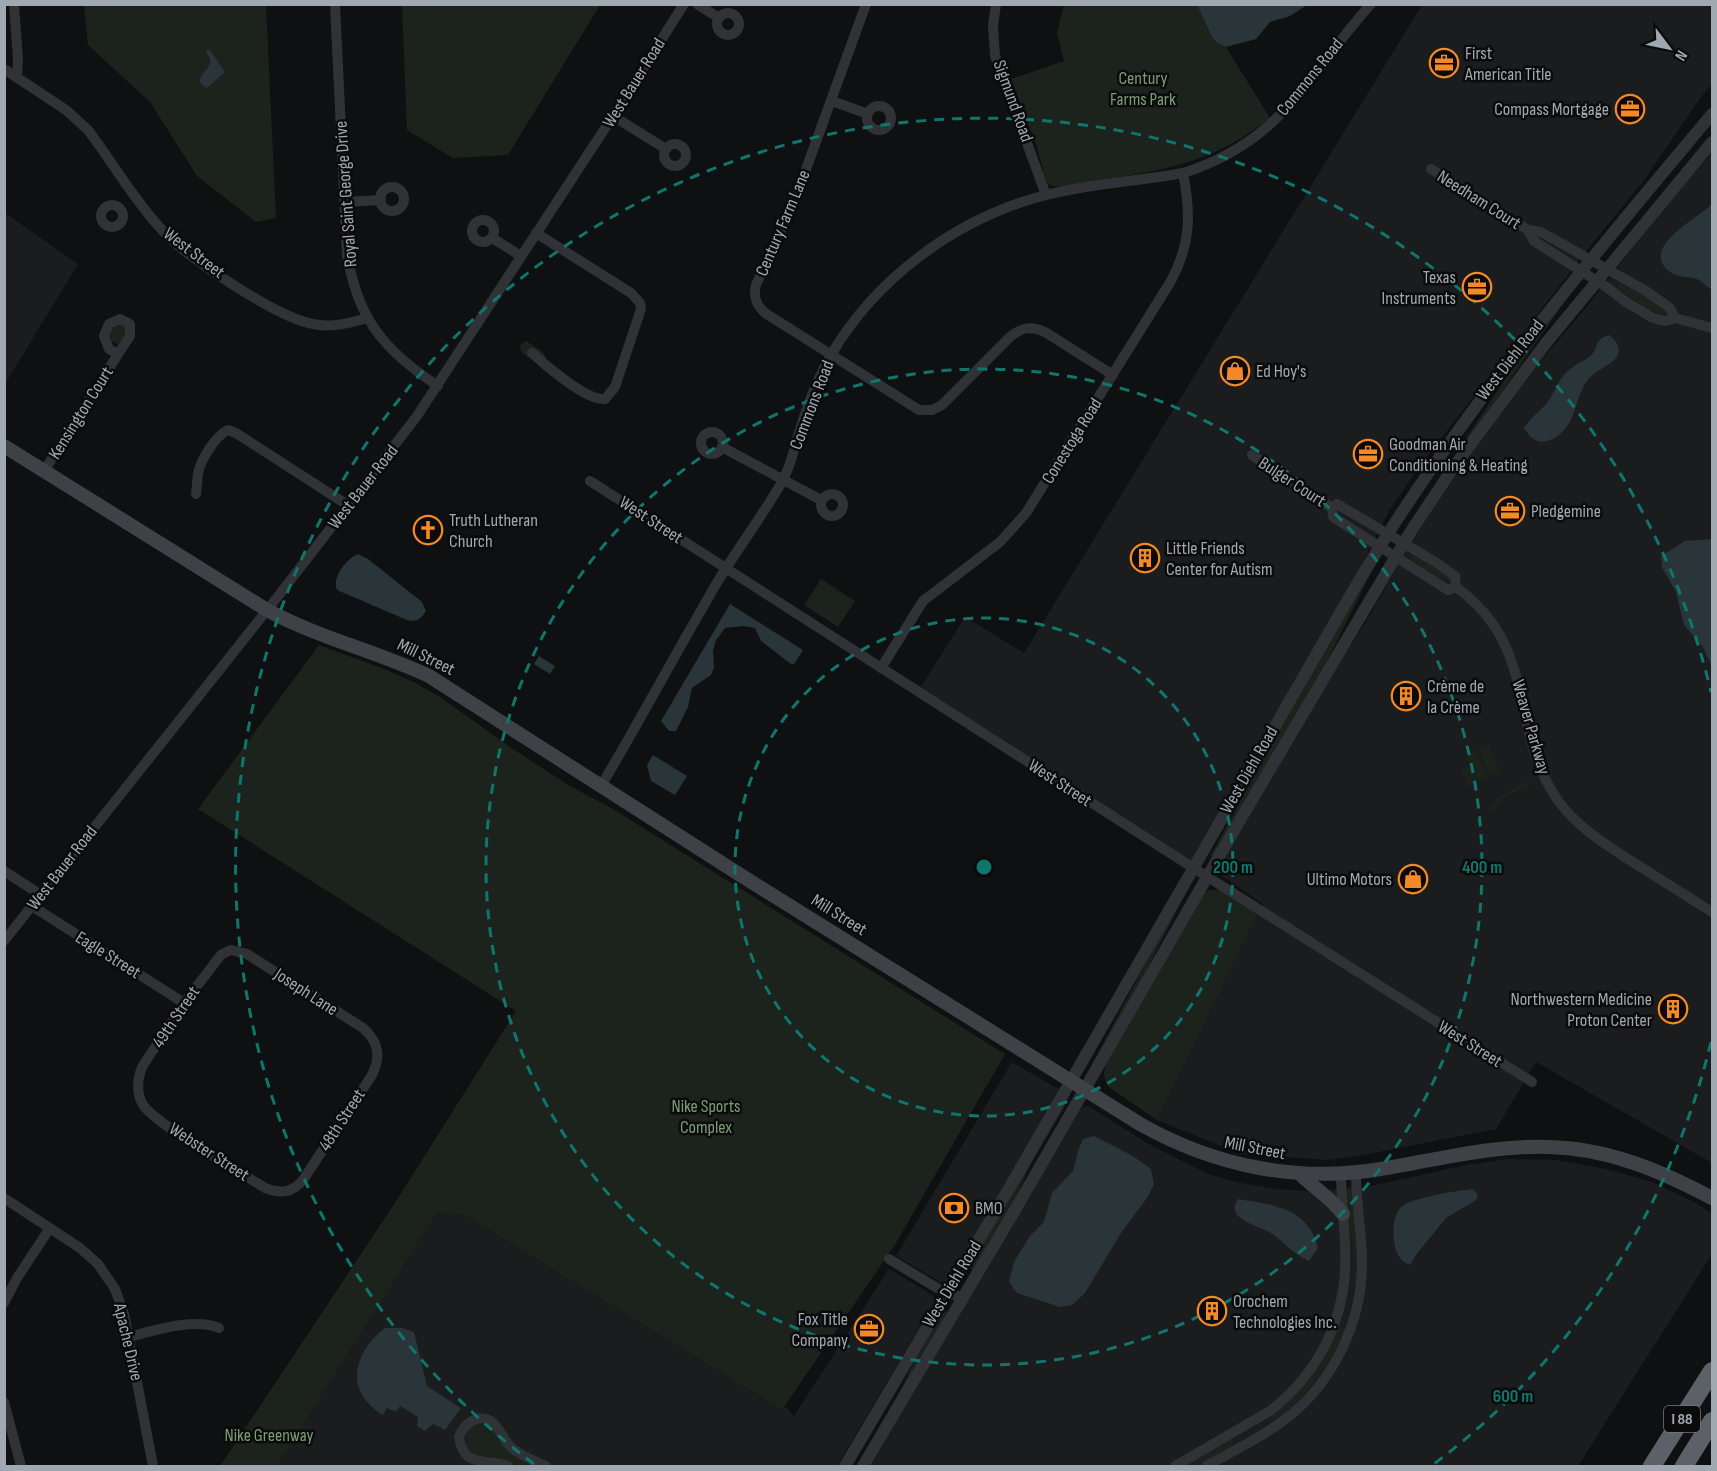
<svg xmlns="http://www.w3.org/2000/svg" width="1717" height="1471" font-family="'Sofia Sans Condensed',sans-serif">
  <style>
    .built { fill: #1b1c1e }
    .green { fill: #1c231c }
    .water { fill: #293539 }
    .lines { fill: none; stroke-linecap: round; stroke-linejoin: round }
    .minor { stroke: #303236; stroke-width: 10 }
    .tertiary { stroke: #303236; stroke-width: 12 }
    .secondary { stroke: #3e4246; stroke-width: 14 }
    .motorway { stroke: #5c6167; stroke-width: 18 }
    .ring { fill: none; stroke: #0f766e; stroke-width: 3; stroke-dasharray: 10 8 }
    .labels { text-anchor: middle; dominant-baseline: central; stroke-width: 5; stroke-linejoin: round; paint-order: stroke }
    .shield { fill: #0b0b0c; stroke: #737a80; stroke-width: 1.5 }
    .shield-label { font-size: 16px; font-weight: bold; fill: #a0a9b2 }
    .poi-label { font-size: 18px; fill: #a0a9b2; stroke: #0b0b0c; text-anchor: start }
    .street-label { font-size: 18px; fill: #a0a9b2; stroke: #0b0b0c }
    .park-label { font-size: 18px; fill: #7b9e77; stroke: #0b0b0c }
    .centre { fill: #0f766e; stroke: #0b0b0c; stroke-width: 3 }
    .ring-label { font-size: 18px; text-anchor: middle; font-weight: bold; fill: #0f766e; stroke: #0b0b0c; stroke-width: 5; stroke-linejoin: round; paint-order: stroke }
  </style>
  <rect width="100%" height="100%" fill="#0f1011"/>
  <!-- built -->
  <g class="built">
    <polygon points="1422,5 1712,5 1712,84 1701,97 1645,179 1595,240 1419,467 1389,511 1362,564 1188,866 918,692 965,617 1024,653"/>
    <polygon points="1712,153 1712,1163 1536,1062 1496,1129 1363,1155 1327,1160 1241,1154 1157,1120 1263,904 1222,876 1219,868 1326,683 1366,622 1420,526 1458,468 1511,396 1585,309 1680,188"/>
    <polygon points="5,213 78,264 5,384"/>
    <polygon points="1012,1062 1060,1090 947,1286 896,1256"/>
    <polygon points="1084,1107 1090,1107 1147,1143 1208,1174 1236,1182 1277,1189 1303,1191 1362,1188 1466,1165 1508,1159 1555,1160 1607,1169 1652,1182 1694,1202 1712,1213 1712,1254 1578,1466 869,1466 1078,1112"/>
    <polygon points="438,1212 466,1216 782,1410 786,1407 794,1416 889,1269 937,1298 837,1466 277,1466"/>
  </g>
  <!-- green -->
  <g class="green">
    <polygon points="84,5 266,5 276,218 256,222 197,176 150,102 88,45"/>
    <polygon points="402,5 402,4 600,5 508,155 453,158 407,130"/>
    <path d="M 1066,5 L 1197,5 C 1206,21 1208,39 1226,47 L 1270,118 C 1214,161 1175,168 1107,179 C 1089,182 1070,187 1052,186 L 1046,182 L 1037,147 L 1011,79 L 1064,61 L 1057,33 L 1063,7 Z"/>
    <path d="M 1618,283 L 1639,291 L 1665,310 L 1665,313 C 1649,314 1631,298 1619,288 Z"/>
    <polygon points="1570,294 1467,441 1465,440 1535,334"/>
    <path d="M 119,324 L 125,327 L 127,334 L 119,343 L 116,344 L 109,339 C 110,333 113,326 119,324 Z"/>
    <polygon points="526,341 543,352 545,357 543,361 537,362 521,352 520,345"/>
    <path d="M 1414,556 L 1426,561 L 1450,576 L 1450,581 C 1435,577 1424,570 1411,559 L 1411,557 Z"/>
    <polygon points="1375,565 1318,679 1212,857 1210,856 1231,819 1269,745"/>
    <polygon points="821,579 855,601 838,627 804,605"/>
    <polygon points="319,645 384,669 416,683 440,697 513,749 570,786 613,809 1005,1054 896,1243 782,1410 466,1216 438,1212 277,1466 220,1466 393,1206 516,1011 198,809"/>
    <polygon points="1488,744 1500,772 1490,776 1478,749"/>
    <polygon points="1476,750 1488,777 1478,781 1466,754"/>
    <polygon points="1470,766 1477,782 1468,786 1461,770"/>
    <path d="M 1528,781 L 1530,781 L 1530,785 L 1505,797 L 1490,813 L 1487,812 C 1496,795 1511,789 1528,781 Z"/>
    <polygon points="1189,887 1130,1002 1091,1066 1168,922"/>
    <path d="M 1210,890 L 1220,890 L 1259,912 L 1157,1120 L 1110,1088 C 1102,1078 1103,1070 1108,1059 L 1203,893 Z"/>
    <polygon points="1064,1102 1066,1104 1029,1168 1011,1207 975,1270 972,1270 969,1266"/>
    <polygon points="1349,1187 1351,1187 1353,1195 1357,1257 1356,1283 1354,1285 1355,1259 1346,1199"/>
    <polygon points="944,1309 946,1310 946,1315 890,1413 888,1411 903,1385 919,1351"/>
    <path d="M 1341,1326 L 1345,1331 C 1331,1362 1314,1388 1288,1410 C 1283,1415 1279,1419 1273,1419 L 1272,1415 L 1338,1327 Z"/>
    <polygon points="482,1423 486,1424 536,1466 521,1466 493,1457 473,1454 468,1449 465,1443 468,1430"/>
    <polygon points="1229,1440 1232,1440 1233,1445 1196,1466 1183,1466"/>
  </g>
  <!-- water -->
  <g class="water">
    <polygon points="1197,5 1307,5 1290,16 1270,22 1256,39 1226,47 1218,43 1212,37"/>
    <path d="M 209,49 L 225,72 L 207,88 C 191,80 206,73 210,64 L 210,58 L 206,52 Z"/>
    <path d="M 1712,204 L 1712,290 C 1707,287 1702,281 1697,279 C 1688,276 1679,278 1670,272 C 1637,247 1701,217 1712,204 Z"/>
    <path d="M 1609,335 C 1615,339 1621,347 1618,355 C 1613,365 1596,370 1589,378 C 1573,397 1578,429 1550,440 C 1536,445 1531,438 1524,428 C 1531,417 1538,413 1546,404 C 1555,393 1558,379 1569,370 C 1575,364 1583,362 1589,357 C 1600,349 1592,340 1609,335 Z"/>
    <polygon points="1712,539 1712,667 1703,647 1684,625 1676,592 1662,567 1661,556 1685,541"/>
    <path d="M 358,554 L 368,559 L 422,602 L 426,611 C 420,620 417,622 407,620 L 337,590 C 331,578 347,558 358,554 Z"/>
    <polygon points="730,604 803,650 794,664 791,664 761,641 755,628 743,626 725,628 716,640 713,651 714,668 711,675 692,688 688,707 676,731 669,731 661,721"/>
    <polygon points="539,656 555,666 550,674 534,664"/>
    <polygon points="653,755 687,776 675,795 651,781 647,765"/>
    <polygon points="1094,1136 1133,1156 1151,1169 1154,1184 1147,1198 1121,1233 1085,1293 1072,1305 1060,1307 1017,1293 1009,1282 1014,1262 1030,1236 1044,1222 1052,1193 1073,1171 1078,1151 1083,1139"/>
    <path d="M 1472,1189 L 1478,1194 L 1476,1200 L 1446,1218 L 1415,1256 L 1410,1265 C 1399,1261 1395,1251 1394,1240 C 1393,1229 1393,1212 1404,1205 C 1417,1197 1456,1191 1472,1189 Z"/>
    <path d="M 1238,1199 C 1273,1205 1308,1207 1318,1248 L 1309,1261 C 1293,1255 1283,1240 1269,1232 C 1260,1227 1241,1222 1236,1213 C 1233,1208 1235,1204 1238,1199 Z"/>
    <path d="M 385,1328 L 402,1328 L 414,1332 L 427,1386 L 461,1408 L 445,1430 L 433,1424 L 425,1431 L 417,1426 L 418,1417 L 400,1406 L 396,1412 L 387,1408 L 383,1415 C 344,1391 353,1353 385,1328 Z"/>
  </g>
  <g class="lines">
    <!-- minor -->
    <g class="minor">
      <polyline points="14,4 18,60 17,77"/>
      <path d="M 335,4 L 347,256 C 351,276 357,299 368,318 C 383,346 412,369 438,386"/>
      <polyline points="697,4 719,18"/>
      <path d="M 866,4 L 793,205 L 756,285 C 753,297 756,305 765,313 L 919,410 L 932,410 L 942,405 L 1011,336 C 1023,327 1031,326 1045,332 L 1113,375"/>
      <polyline points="996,4 993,26 995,56 1046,195"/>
      <circle cx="728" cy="24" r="11"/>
      <path d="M 4,69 L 66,110 L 88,130 C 113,163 134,200 162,230 C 187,258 278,318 313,324 C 332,328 350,323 368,318"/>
      <polyline points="832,101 868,114"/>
      <circle cx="879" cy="118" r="12"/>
      <polyline points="613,116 666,149"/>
      <circle cx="675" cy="155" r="11"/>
      <polyline points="1431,169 1528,230 1541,232 1646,291 1670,308 1675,318"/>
      <circle cx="392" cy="199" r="12"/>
      <polyline points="345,202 381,200"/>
      <circle cx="112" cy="216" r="11"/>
      <circle cx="483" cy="231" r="11"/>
      <polyline points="1528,230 1534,241 1608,288 1626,302 1653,318 1665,321 1675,318 1712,328"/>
      <polyline points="492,238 521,256"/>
      <path d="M 532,353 C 546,366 587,401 605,399 L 615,387 L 641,309 L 640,303 L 631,293 L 536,233"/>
      <circle cx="712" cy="443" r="11"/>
      <polyline points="722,447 821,500"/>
      <polyline points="1252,455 1332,508 1333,517 1448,590 1456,587"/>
      <polyline points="44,471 118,354 130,336 130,324 120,319 109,324 104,336 109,349 118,354"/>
      <polyline points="590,481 1184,862 1532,1082"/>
      <circle cx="832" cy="505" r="11"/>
      <path d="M 196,494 C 197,487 197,481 198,474 C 200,461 215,436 228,430 L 236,433 L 349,506"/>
      <polyline points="1332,508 1337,504 1437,563 1455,576 1456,587"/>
      <path d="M 1456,587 C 1537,646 1509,721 1553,793 C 1573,826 1607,845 1639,866 C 1663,881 1688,897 1712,912"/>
      <path d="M 881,668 L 923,601 L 1000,542 L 1026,513 L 1171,281 C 1191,243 1191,214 1183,173"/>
      <path d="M 601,786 C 641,719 678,649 718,581 C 739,547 762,516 782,482 C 792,464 795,444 801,426 C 809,401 818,377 831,355 C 875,280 952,222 1035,198 C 1083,184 1134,182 1183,173 C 1284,141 1306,76 1371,4"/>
      <polyline points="4,871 41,895"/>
      <polyline points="32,906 184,1003"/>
      <polyline points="4,941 279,595 417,416 613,116 684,4"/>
      <path d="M 231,950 L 247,954 L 363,1028 C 379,1042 381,1056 372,1075 L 303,1180 C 292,1193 281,1194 265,1188 C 242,1173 151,1122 142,1103 C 136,1091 137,1080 142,1067 L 184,1003 L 217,960 L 222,954 Z"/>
      <polyline points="4,1198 80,1248 98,1264 115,1289 124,1314 153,1466"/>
      <polyline points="889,1259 947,1294 964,1297"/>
      <polyline points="4,1303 17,1278 50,1228"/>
      <path d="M 129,1337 C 152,1331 196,1317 219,1328"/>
      <polyline points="4,1402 21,1466"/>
      <path d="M 508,1466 C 485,1458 464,1469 459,1437 C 464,1423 482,1410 495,1425 C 502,1432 504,1442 512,1448 C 521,1456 535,1461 546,1466"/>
      <path d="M 1175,1466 L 1270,1411 C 1315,1376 1342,1327 1345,1270 C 1347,1238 1341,1205 1341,1174"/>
      <path d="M 1206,1466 C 1235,1450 1266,1435 1292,1414 C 1335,1378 1362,1320 1362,1264 C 1362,1234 1356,1203 1356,1173"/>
    </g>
    <!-- tertiary -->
    <g class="tertiary">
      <path d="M 845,1466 L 1007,1192 L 1354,589 C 1456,416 1584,267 1712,114"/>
      <polyline points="863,1466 1015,1210 1243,815 1411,531 1453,468 1546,343 1712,142"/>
    </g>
    <!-- secondary -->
    <g class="secondary">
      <path d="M 4,446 L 267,610 C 319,638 376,651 429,676 L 742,876 L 1140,1124 C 1214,1166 1297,1183 1381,1169 C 1437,1160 1491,1145 1548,1147 C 1608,1148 1661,1171 1712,1198"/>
      <path d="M 1300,1174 C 1314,1188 1331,1198 1343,1214"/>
    </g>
    <!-- motorway -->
    <g class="motorway">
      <polyline points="1652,1466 1712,1371"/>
      <polyline points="1684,1466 1712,1421"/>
    </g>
  </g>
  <!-- distance rings -->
  <g class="ring">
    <circle cx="984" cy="867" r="249"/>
    <circle cx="984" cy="867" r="498"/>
    <path d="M1711 1042A748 748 0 0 1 1434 1464M534 1464A748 748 0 1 1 1711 692"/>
  </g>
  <!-- icons -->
  <defs>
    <g id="office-ring" transform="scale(1.5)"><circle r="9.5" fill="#0b0b0c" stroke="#f48925" stroke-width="1.5"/><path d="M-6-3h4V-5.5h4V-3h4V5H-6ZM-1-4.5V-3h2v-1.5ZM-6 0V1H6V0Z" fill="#f48925"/></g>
    <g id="shop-ring" transform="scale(1.5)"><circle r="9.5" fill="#0b0b0c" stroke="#f48925" stroke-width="1.5"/><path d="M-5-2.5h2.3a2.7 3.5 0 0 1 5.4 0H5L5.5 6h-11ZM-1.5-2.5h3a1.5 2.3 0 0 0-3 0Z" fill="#f48925"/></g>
    <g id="church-ring" transform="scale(1.5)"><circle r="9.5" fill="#0b0b0c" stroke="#f48925" stroke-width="1.5"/><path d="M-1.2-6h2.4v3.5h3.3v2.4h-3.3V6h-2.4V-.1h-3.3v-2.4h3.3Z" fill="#f48925"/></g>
    <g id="building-ring" transform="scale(1.5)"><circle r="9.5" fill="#0b0b0c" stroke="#f48925" stroke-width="1.5"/><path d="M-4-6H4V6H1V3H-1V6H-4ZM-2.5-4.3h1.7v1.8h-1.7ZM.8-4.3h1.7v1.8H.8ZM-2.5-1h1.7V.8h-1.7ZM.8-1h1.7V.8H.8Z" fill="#f48925"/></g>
    <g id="bank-ring" transform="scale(1.5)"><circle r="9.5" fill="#0b0b0c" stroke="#f48925" stroke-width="1.5"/><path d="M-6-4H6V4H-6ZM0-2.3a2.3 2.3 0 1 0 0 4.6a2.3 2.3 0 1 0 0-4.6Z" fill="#f48925"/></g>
  </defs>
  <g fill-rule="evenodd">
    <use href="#office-ring" x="1444" y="63"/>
    <use href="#office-ring" x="1630" y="109"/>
    <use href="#office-ring" x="1477" y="287"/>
    <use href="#shop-ring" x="1235" y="371"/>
    <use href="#office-ring" x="1368" y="454"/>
    <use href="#office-ring" x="1510" y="511"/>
    <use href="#church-ring" x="428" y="530"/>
    <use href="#building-ring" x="1145" y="558"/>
    <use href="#building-ring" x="1406" y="696"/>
    <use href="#shop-ring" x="1413" y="879"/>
    <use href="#building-ring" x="1673" y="1009"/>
    <use href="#bank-ring" x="954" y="1208"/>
    <use href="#building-ring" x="1212" y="1311"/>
    <use href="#office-ring" x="869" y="1329"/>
  </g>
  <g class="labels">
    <!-- shield labels -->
    <rect class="shield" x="1664" y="1406" width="36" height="26" rx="4.5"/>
    <g class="shield-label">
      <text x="1682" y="1419">I 88</text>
    </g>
    <!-- poi labels -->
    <g class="poi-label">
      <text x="1465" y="53">First<tspan x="1465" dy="21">American Title</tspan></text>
      <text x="1609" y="109" text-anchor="end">Compass Mortgage</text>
      <text x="1456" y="277" text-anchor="end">Texas<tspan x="1456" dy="21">Instruments</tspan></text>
      <text x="1256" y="371">Ed Hoy's</text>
      <text x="1389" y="444">Goodman Air<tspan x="1389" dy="21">Conditioning &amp; Heating</tspan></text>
      <text x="1531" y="511">Pledgemine</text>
      <text x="449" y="520">Truth Lutheran<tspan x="449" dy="21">Church</tspan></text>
      <text x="1166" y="548">Little Friends<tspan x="1166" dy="21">Center for Autism</tspan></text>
      <text x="1427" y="686">Crème de<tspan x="1427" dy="21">la Crème</tspan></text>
      <text x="1392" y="879" text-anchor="end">Ultimo Motors</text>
      <text x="1652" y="999" text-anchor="end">Northwestern Medicine<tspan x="1652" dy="21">Proton Center</tspan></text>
      <text x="975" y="1208">BMO</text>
      <text x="1233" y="1301">Orochem<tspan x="1233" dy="21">Technologies Inc.</tspan></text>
      <text x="848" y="1319" text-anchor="end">Fox Title<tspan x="848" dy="21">Company</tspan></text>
    </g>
    <!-- street labels -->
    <g class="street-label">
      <text transform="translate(1310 77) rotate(-51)">Commons Road</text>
      <text transform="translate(634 83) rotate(-58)">West Bauer Road</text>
      <text transform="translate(1013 101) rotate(70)">Sigmund Road</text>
      <text transform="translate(346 194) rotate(-94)">Royal Saint George Drive</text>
      <text transform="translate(1479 200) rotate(32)">Needham Court</text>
      <text transform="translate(783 223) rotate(-67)">Century Farm Lane</text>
      <text transform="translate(194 253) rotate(37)">West Street</text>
      <text transform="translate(1510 360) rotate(-52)">West Diehl Road</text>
      <text transform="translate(812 405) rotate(-69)">Commons Road</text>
      <text transform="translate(81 413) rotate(-58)">Kensington Court</text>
      <text transform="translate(1072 441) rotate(-58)">Conestoga Road</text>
      <text transform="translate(1292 482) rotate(33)">Bulger Court</text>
      <text transform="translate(363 487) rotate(-52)">West Bauer Road</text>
      <text transform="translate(651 520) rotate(33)">West Street</text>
      <text transform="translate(426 657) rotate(26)">Mill Street</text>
      <text transform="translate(1531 727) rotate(74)">Weaver Parkway</text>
      <text transform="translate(1249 770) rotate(-60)">West Diehl Road</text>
      <text transform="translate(1060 783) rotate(33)">West Street</text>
      <text transform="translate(62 868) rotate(-52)">West Bauer Road</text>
      <text transform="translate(839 915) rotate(32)">Mill Street</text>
      <text transform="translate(108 955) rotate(32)">Eagle Street</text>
      <text transform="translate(306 992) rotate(33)">Joseph Lane</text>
      <text transform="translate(176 1017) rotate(-56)">49th Street</text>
      <text transform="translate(1470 1044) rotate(32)">West Street</text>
      <text transform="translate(342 1120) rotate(-57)">48th Street</text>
      <text transform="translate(1255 1148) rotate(11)">Mill Street</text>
      <text transform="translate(209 1152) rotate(33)">Webster Street</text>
      <text transform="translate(952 1284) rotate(-59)">West Diehl Road</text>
      <text transform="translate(128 1342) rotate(77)">Apache Drive</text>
    </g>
    <!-- park labels -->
    <g class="park-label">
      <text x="1143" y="78">Century<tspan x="1143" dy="21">Farms Park</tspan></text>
      <text x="706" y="1106">Nike Sports<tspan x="706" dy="21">Complex</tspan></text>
      <text x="269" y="1435">Nike Greenway</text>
    </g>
  </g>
  <circle cx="984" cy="867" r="9" class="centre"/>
  <g class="ring-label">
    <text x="1233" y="873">200 m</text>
    <text x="1482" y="873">400 m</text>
    <text x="1513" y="1402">600 m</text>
  </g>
  <!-- border -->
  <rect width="1717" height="1471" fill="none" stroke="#a0a9b2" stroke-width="12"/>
  <!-- north arrow -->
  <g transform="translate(1669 48) rotate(122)" stroke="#0b0b0c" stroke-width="4.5" paint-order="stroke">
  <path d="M0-4.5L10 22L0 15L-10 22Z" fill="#a0a9b2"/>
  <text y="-9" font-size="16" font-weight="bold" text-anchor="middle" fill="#a0a9b2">N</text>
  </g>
</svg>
